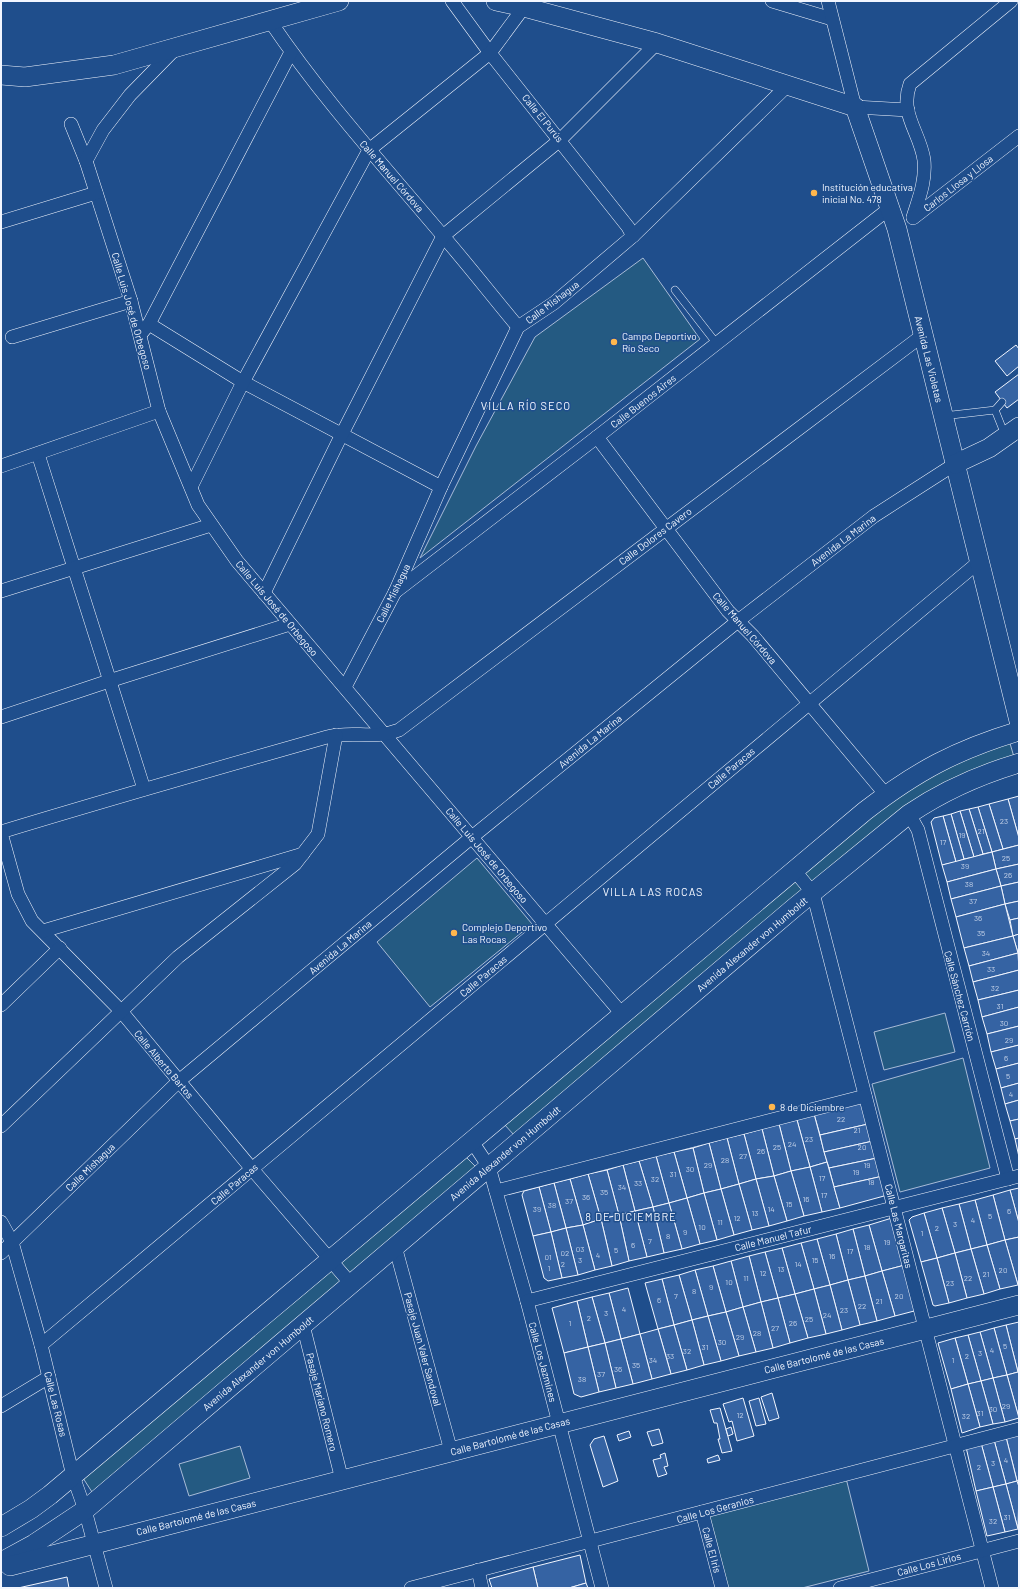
<svg xmlns="http://www.w3.org/2000/svg" width="1020" height="1589" font-family="Barlow,sans-serif">
  <style>
    .green { fill: #245a82; stroke: #a8bbd7 }
    .building { fill: #3563a3; stroke: #f2f6ff }
    .lines { fill: none; stroke-linecap: round; stroke-linejoin: round }
    .lane-casing { stroke: #f2f6ff; stroke-width: 8 }
    .street-casing { stroke: #f2f6ff; stroke-width: 14 }
    .secondary-casing { stroke: #f2f6ff; stroke-width: 20 }
    .lane { stroke: #1f4e8c; stroke-width: 7 }
    .street { stroke: #1f4e8c; stroke-width: 13 }
    .secondary { stroke: #1f4e8c; stroke-width: 19 }
    .poi-dot { fill: #ffb74d; stroke: #1f4e8c; stroke-width: 1.5 }
    .labels { text-anchor: middle; dominant-baseline: central; stroke-width: 3; stroke-linejoin: round; paint-order: stroke }
    .number-label { font-size: 8px; fill: #c3d1e8 }
    .street-label { font-size: 10px; fill: #f2f6ff; stroke: #1f4e8c }
    .poi-label { font-size: 10px; fill: #f2f6ff; stroke: #1f4e8c; text-anchor: start }
    .neighbourhood-label { font-size: 11px; letter-spacing: 1px; fill: #f2f6ff; stroke: #1f4e8c }
  </style>
  <rect width="100%" height="100%" fill="#1f4e8c"/>
  <!-- green -->
  <g class="green">
    <polygon points="643,258 700,339 420,558 476,446 535,337"/>
    <polygon points="1009,740 1014,757 982,768 514,1135 504,1124 888,800 925,777"/>
    <polygon points="477,858 532,924 430,1007 377,942"/>
    <polygon points="945,1013 955,1052 884,1070 874,1032"/>
    <polygon points="963,1058 990,1168 900,1192 872,1084"/>
    <polygon points="464,1155 476,1167 92,1492 83,1478"/>
    <polygon points="240,1446 250,1478 189,1496 179,1464"/>
    <polygon points="846,1478 869,1571 802,1588 727,1588 708,1515"/>
  </g>
  <!-- building -->
  <g class="building">
    <polygon points="1016,345 1019,349 1019,366 1007,376 995,361"/>
    <polygon points="1019,374 1019,399 1007,408 995,392"/>
    <polygon points="1019,796 1019,838 1008,799"/>
    <polygon points="1008,799 1019,838 1019,845 1003,849 989,804"/>
    <polygon points="989,804 1003,849 992,852 978,807"/>
    <polygon points="978,807 992,852 983,854 969,809"/>
    <polygon points="969,809 983,854 974,857 960,811"/>
    <polygon points="960,811 974,857 964,859 951,814"/>
    <polygon points="951,814 964,859 956,862 943,816"/>
    <polygon points="943,816 956,862 942,865 931,822 934,818"/>
    <polygon points="1019,845 1019,864 996,869 992,852"/>
    <polygon points="992,852 996,869 947,882 942,865"/>
    <polygon points="1019,864 1019,882 1001,886 996,869"/>
    <polygon points="996,869 1001,886 951,899 947,882"/>
    <polygon points="1019,882 1019,901 1005,904 1001,886"/>
    <polygon points="1001,886 1005,904 956,917 951,899"/>
    <polygon points="1019,901 1019,918 1010,920 1005,904"/>
    <polygon points="1005,904 1013,936 964,948 956,917"/>
    <polygon points="1019,918 1019,934 1013,936 1010,920"/>
    <polygon points="1019,934 1019,953 1018,953 1013,936"/>
    <polygon points="1013,936 1018,953 969,966 964,948"/>
    <polygon points="1018,953 1019,970 973,982 969,966"/>
    <polygon points="1019,970 1019,990 978,1000 973,982"/>
    <polygon points="1019,990 1019,1007 982,1017 978,1000"/>
    <polygon points="1019,1007 1019,1026 987,1034 982,1017"/>
    <polygon points="1019,1026 1019,1045 991,1052 987,1034"/>
    <polygon points="1019,1045 1019,1063 996,1069 991,1052"/>
    <polygon points="1019,1063 1019,1083 1001,1088 996,1069"/>
    <polygon points="1019,1083 1019,1100 1005,1104 1001,1088"/>
    <polygon points="1019,1100 1019,1119 1010,1121 1005,1104"/>
    <polygon points="859,1103 863,1104 868,1124 820,1135 814,1114"/>
    <polygon points="814,1114 827,1162 810,1167 797,1120"/>
    <polygon points="1019,1119 1019,1138 1015,1139 1010,1121"/>
    <polygon points="797,1120 810,1167 791,1171 779,1124"/>
    <polygon points="779,1124 791,1171 774,1176 762,1129"/>
    <polygon points="868,1124 873,1141 824,1152 820,1135"/>
    <polygon points="762,1129 774,1176 756,1179 744,1134"/>
    <polygon points="744,1134 756,1179 739,1184 727,1138"/>
    <polygon points="727,1138 739,1184 721,1189 709,1143"/>
    <polygon points="1019,1138 1019,1157 1015,1139"/>
    <polygon points="873,1141 877,1158 829,1168 824,1152"/>
    <polygon points="709,1143 721,1189 704,1193 693,1148"/>
    <polygon points="693,1148 704,1193 687,1198 674,1152"/>
    <polygon points="674,1152 687,1198 669,1203 656,1156"/>
    <polygon points="656,1156 669,1203 653,1207 639,1161"/>
    <polygon points="877,1158 883,1176 834,1187 829,1168"/>
    <polygon points="639,1161 653,1207 635,1211 623,1165"/>
    <polygon points="827,1162 840,1208 822,1212 810,1167"/>
    <polygon points="623,1165 635,1211 619,1215 607,1170"/>
    <polygon points="810,1167 822,1212 804,1216 791,1171"/>
    <polygon points="607,1170 619,1215 601,1219 588,1174"/>
    <polygon points="791,1171 804,1216 787,1221 774,1176"/>
    <polygon points="588,1174 601,1219 583,1225 570,1179"/>
    <polygon points="774,1176 787,1221 769,1226 756,1179"/>
    <polygon points="883,1176 886,1193 884,1196 840,1208 834,1187"/>
    <polygon points="570,1179 583,1225 566,1228 554,1183"/>
    <polygon points="756,1179 769,1226 752,1230 739,1184"/>
    <polygon points="554,1183 566,1228 551,1232 539,1187"/>
    <polygon points="739,1184 752,1230 734,1235 721,1189"/>
    <polygon points="539,1187 551,1232 533,1236 522,1195 524,1191"/>
    <polygon points="1019,1188 1019,1223 1010,1190"/>
    <polygon points="721,1189 734,1235 717,1240 704,1193"/>
    <polygon points="1010,1190 1019,1223 1019,1237 1005,1240 993,1195"/>
    <polygon points="704,1193 717,1240 700,1244 687,1198"/>
    <polygon points="993,1195 1005,1240 987,1245 975,1200"/>
    <polygon points="687,1198 700,1244 682,1249 669,1203"/>
    <polygon points="975,1200 987,1245 971,1249 959,1204"/>
    <polygon points="669,1203 682,1249 664,1253 653,1207"/>
    <polygon points="959,1204 971,1249 955,1253 942,1208"/>
    <polygon points="653,1207 664,1253 647,1257 635,1211"/>
    <polygon points="942,1208 955,1253 937,1258 924,1213"/>
    <polygon points="635,1211 647,1257 629,1261 619,1215"/>
    <polygon points="924,1213 937,1258 921,1262 909,1220 912,1217"/>
    <polygon points="619,1215 629,1261 612,1266 601,1219"/>
    <polygon points="892,1218 905,1265 882,1271 869,1225"/>
    <polygon points="601,1219 612,1266 595,1270 583,1225"/>
    <polygon points="583,1225 595,1270 578,1275 566,1228"/>
    <polygon points="869,1225 882,1271 865,1276 853,1229"/>
    <polygon points="566,1228 578,1275 562,1278 551,1232"/>
    <polygon points="853,1229 865,1276 848,1280 836,1234"/>
    <polygon points="551,1232 562,1278 548,1281 544,1278 533,1236"/>
    <polygon points="836,1234 848,1280 830,1285 817,1239"/>
    <polygon points="1019,1237 1019,1285 1018,1285 1005,1240"/>
    <polygon points="817,1239 830,1285 814,1289 801,1243"/>
    <polygon points="1005,1240 1018,1285 1000,1289 987,1245"/>
    <polygon points="801,1243 814,1289 795,1294 782,1248"/>
    <polygon points="987,1245 1000,1289 984,1294 971,1249"/>
    <polygon points="782,1248 795,1294 778,1298 765,1252"/>
    <polygon points="971,1249 984,1294 967,1298 955,1253"/>
    <polygon points="765,1252 778,1298 761,1302 749,1256"/>
    <polygon points="955,1253 967,1298 949,1303 937,1258"/>
    <polygon points="749,1256 761,1302 743,1307 731,1261"/>
    <polygon points="937,1258 949,1303 935,1306 933,1305 921,1262"/>
    <polygon points="731,1261 743,1307 726,1312 713,1266"/>
    <polygon points="905,1265 918,1310 895,1316 882,1271"/>
    <polygon points="713,1266 726,1312 708,1316 695,1270"/>
    <polygon points="695,1270 708,1316 692,1320 679,1275"/>
    <polygon points="882,1271 895,1316 877,1321 865,1276"/>
    <polygon points="679,1275 692,1320 674,1325 662,1279"/>
    <polygon points="865,1276 877,1321 860,1325 848,1280"/>
    <polygon points="662,1279 674,1325 658,1329 645,1283"/>
    <polygon points="848,1280 860,1325 842,1330 830,1285"/>
    <polygon points="830,1285 842,1330 826,1334 814,1289"/>
    <polygon points="628,1288 640,1334 621,1339 609,1293"/>
    <polygon points="814,1289 826,1334 808,1338 795,1294"/>
    <polygon points="609,1293 621,1339 605,1343 592,1297"/>
    <polygon points="795,1294 808,1338 790,1343 778,1298"/>
    <polygon points="592,1297 605,1343 588,1347 577,1301"/>
    <polygon points="778,1298 790,1343 773,1348 761,1302"/>
    <polygon points="577,1301 588,1347 564,1353 552,1308"/>
    <polygon points="761,1302 773,1348 756,1352 743,1307"/>
    <polygon points="743,1307 756,1352 739,1356 726,1312"/>
    <polygon points="726,1312 739,1356 721,1361 708,1316"/>
    <polygon points="708,1316 721,1361 704,1365 692,1320"/>
    <polygon points="692,1320 704,1365 687,1370 674,1325"/>
    <polygon points="1019,1322 1019,1372 1018,1372 1006,1325"/>
    <polygon points="674,1325 687,1370 671,1374 658,1329"/>
    <polygon points="1006,1325 1018,1372 1007,1375 994,1328"/>
    <polygon points="994,1328 1007,1375 993,1378 980,1332"/>
    <polygon points="658,1329 671,1374 652,1379 640,1334"/>
    <polygon points="980,1332 993,1378 981,1381 968,1335"/>
    <polygon points="640,1334 652,1379 633,1384 621,1339"/>
    <polygon points="968,1335 981,1381 968,1384 955,1338"/>
    <polygon points="955,1338 968,1384 951,1389 938,1343"/>
    <polygon points="621,1339 633,1384 616,1388 605,1343"/>
    <polygon points="605,1343 616,1388 599,1392 588,1347"/>
    <polygon points="588,1347 599,1392 581,1397 574,1394 564,1353"/>
    <polygon points="1018,1372 1019,1375 1019,1418 1007,1375"/>
    <polygon points="1007,1375 1019,1418 1005,1422 993,1378"/>
    <polygon points="993,1378 1005,1422 993,1424 981,1381"/>
    <polygon points="981,1381 993,1424 980,1427 968,1384"/>
    <polygon points="968,1384 980,1427 962,1433 951,1389"/>
    <polygon points="772,1393 779,1418 769,1421 761,1397"/>
    <polygon points="743,1398 754,1436 737,1441 732,1421 729,1422 723,1404"/>
    <polygon points="759,1398 766,1424 756,1426 749,1401"/>
    <polygon points="720,1408 732,1451 722,1453 718,1439 720,1439 717,1423 714,1423 710,1410"/>
    <polygon points="731,1427 733,1434 728,1436 726,1429"/>
    <polygon points="659,1429 663,1443 652,1446 647,1432"/>
    <polygon points="629,1431 631,1437 619,1441 617,1435"/>
    <polygon points="1019,1433 1019,1480 1017,1481 1006,1437"/>
    <polygon points="604,1436 618,1481 603,1487 590,1445 594,1439"/>
    <polygon points="1006,1437 1017,1481 1006,1484 994,1440"/>
    <polygon points="994,1440 1006,1484 993,1487 981,1443"/>
    <polygon points="981,1443 993,1487 976,1491 966,1447"/>
    <polygon points="665,1453 668,1466 664,1467 667,1474 658,1477 653,1460 661,1458 660,1455"/>
    <polygon points="718,1455 720,1460 708,1463 707,1459"/>
    <polygon points="1017,1481 1019,1487 1018,1529 1006,1484"/>
    <polygon points="1006,1484 1018,1529 1005,1532 993,1487"/>
    <polygon points="993,1487 1005,1532 987,1536 976,1491"/>
    <polygon points="580,1555 586,1583 569,1588 538,1588 533,1567"/>
    <polygon points="533,1567 538,1588 492,1588 489,1579"/>
    <polygon points="67,1577 69,1588 18,1588"/>
    <polygon points="586,1583 588,1588 569,1588"/>
  </g>
  <g class="lines">
    <!-- lane casing -->
    <g class="lane-casing">
      <g id="lane">
        <polyline points="675,290 717,344"/>
        <polyline points="1002,402 995,410 1005,435"/>
        <polyline points="943,416 995,410"/>
      </g>
    </g>
    <!-- street casing -->
    <g class="street-casing">
      <g id="street">
        <polyline points="452,1 490,53 628,227 633,236"/>
        <polyline points="772,1 832,19"/>
        <polyline points="828,1 855,107 908,110"/>
        <path d="M 270,21 C 322,98 384,166 443,236 C 469,266 493,297 518,327"/>
        <polyline points="71,124 86,161 131,301 159,411 198,505 237,561 622,1014"/>
        <polyline points="86,161 103,130 130,95 175,49"/>
        <path d="M 913,217 C 919,198 926,181 924,160 C 920,132 899,114 910,84 L 1011,1"/>
        <polyline points="913,218 1019,136"/>
        <polyline points="1,222 96,193"/>
        <polyline points="149,324 291,52"/>
        <polyline points="140,335 149,324 243,382 441,487"/>
        <polyline points="12,337 131,301"/>
        <polyline points="597,437 728,611 753,636 886,795"/>
        <polyline points="38,454 144,789"/>
        <polyline points="1,466 159,411"/>
        <polyline points="191,487 243,382 369,150 490,53 524,7"/>
        <polyline points="1,591 211,525"/>
        <polyline points="395,592 597,437 890,208"/>
        <polyline points="264,593 341,436 443,236 560,140 657,43"/>
        <polyline points="345,687 395,592 441,487 518,327 554,303 633,236 788,85"/>
        <polyline points="1,717 109,681 290,624"/>
        <polyline points="909,814 918,830 1008,1179"/>
        <path d="M 1,832 C 109,799 218,768 327,737 C 352,730 374,740 399,730 L 923,335"/>
        <polyline points="1,833 18,894 32,921 121,1011 252,1169 351,1284"/>
        <polyline points="794,870 813,893 992,1588"/>
        <polyline points="43,931 303,854"/>
        <polyline points="1,1005 60,948"/>
        <polyline points="1,1126 178,957 295,864 318,834 336,735"/>
        <polyline points="471,1140 489,1167 527,1301 602,1588"/>
        <polyline points="496,1191 865,1096"/>
        <polyline points="1,1222 12,1242 41,1345 73,1476 85,1510 106,1588"/>
        <polyline points="395,1246 451,1451"/>
        <polyline points="1,1253 179,1081 472,837 738,621 874,516 955,464"/>
        <polyline points="527,1301 1019,1176"/>
        <polyline points="303,1325 342,1480"/>
        <polyline points="41,1345 980,561"/>
        <polyline points="1,1406 49,1377"/>
        <polyline points="702,1512 722,1588"/>
        <polyline points="478,1570 482,1588"/>
        <polyline points="411,1588 1019,1429"/>
        <polyline points="840,1588 1019,1541"/>
      </g>
    </g>
    <!-- secondary casing -->
    <g class="secondary-casing">
      <g id="secondary">
        <polyline points="496,1 524,7 657,43 855,107 897,229 1019,721"/>
        <polyline points="1,75 25,77 114,65 339,1"/>
        <polyline points="955,464 989,448 1019,427"/>
        <path d="M 1,1527 L 31,1509 L 50,1495 L 865,811 C 917,771 956,750 1019,731"/>
        <path d="M 1,1562 L 34,1544 L 85,1510 L 795,907 L 909,814 C 943,791 979,775 1019,763"/>
        <polyline points="10,1566 1019,1305"/>
      </g>
    </g>
    <!-- lane -->
    <use href="#lane" class="lane"/>
    <!-- street -->
    <use href="#street" class="street"/>
    <!-- secondary -->
    <use href="#secondary" class="secondary"/>
  </g>
  <!-- markers -->
  <g class="poi-dot">
    <circle cx="814" cy="193" r="4"/>
    <circle cx="614" cy="342" r="4"/>
    <circle cx="454" cy="933" r="4"/>
    <circle cx="772" cy="1107" r="4"/>
  </g>
  <g class="labels">
    <!-- number labels -->
    <g class="number-label">
      <text x="1004" y="821">23</text>
      <text x="981" y="831">21</text>
      <text x="962" y="835">19</text>
      <text x="943" y="842">17</text>
      <text x="1006" y="858">25</text>
      <text x="965" y="866">39</text>
      <text x="1008" y="875">26</text>
      <text x="969" y="884">38</text>
      <text x="973" y="901">37</text>
      <text x="978" y="918">36</text>
      <text x="981" y="933">35</text>
      <text x="986" y="953">34</text>
      <text x="991" y="969">33</text>
      <text x="995" y="988">32</text>
      <text x="1000" y="1006">31</text>
      <text x="1004" y="1023">30</text>
      <text x="1009" y="1040">29</text>
      <text x="1006" y="1058">6</text>
      <text x="1008" y="1076">5</text>
      <text x="1011" y="1094">4</text>
      <text x="841" y="1119">22</text>
      <text x="857" y="1130">21</text>
      <text x="809" y="1139">23</text>
      <text x="792" y="1144">24</text>
      <text x="777" y="1147">25</text>
      <text x="862" y="1147">20</text>
      <text x="761" y="1151">26</text>
      <text x="743" y="1156">27</text>
      <text x="725" y="1160">28</text>
      <text x="708" y="1165">29</text>
      <text x="867" y="1165">19</text>
      <text x="690" y="1169">30</text>
      <text x="856" y="1172">19</text>
      <text x="673" y="1174">31</text>
      <text x="822" y="1178">17</text>
      <text x="655" y="1179">32</text>
      <text x="871" y="1182">18</text>
      <text x="638" y="1183">33</text>
      <text x="622" y="1187">34</text>
      <text x="604" y="1192">35</text>
      <text x="824" y="1195">17</text>
      <text x="586" y="1197">36</text>
      <text x="806" y="1199">16</text>
      <text x="569" y="1201">37</text>
      <text x="789" y="1204">15</text>
      <text x="552" y="1205">38</text>
      <text x="537" y="1209">39</text>
      <text x="771" y="1209">14</text>
      <text x="1009" y="1211">6</text>
      <text x="755" y="1213">13</text>
      <text x="990" y="1216">5</text>
      <text x="737" y="1218">12</text>
      <text x="973" y="1220">4</text>
      <text x="720" y="1222">11</text>
      <text x="955" y="1224">3</text>
      <text x="702" y="1227">10</text>
      <text x="937" y="1228">2</text>
      <text x="685" y="1232">9</text>
      <text x="922" y="1233">1</text>
      <text x="668" y="1236">8</text>
      <text x="650" y="1241">7</text>
      <text x="887" y="1242">19</text>
      <text x="633" y="1245">6</text>
      <text x="867" y="1247">18</text>
      <text x="580" y="1249">03</text>
      <text x="616" y="1250">5</text>
      <text x="850" y="1251">17</text>
      <text x="565" y="1253">02</text>
      <text x="598" y="1255">4</text>
      <text x="832" y="1256">16</text>
      <text x="548" y="1257">01</text>
      <text x="580" y="1260">3</text>
      <text x="815" y="1260">15</text>
      <text x="563" y="1264">2</text>
      <text x="798" y="1264">14</text>
      <text x="549" y="1268">1</text>
      <text x="781" y="1269">13</text>
      <text x="1003" y="1270">20</text>
      <text x="763" y="1273">12</text>
      <text x="986" y="1274">21</text>
      <text x="746" y="1278">11</text>
      <text x="968" y="1278">22</text>
      <text x="729" y="1282">10</text>
      <text x="950" y="1283">23</text>
      <text x="711" y="1287">9</text>
      <text x="694" y="1291">8</text>
      <text x="676" y="1296">7</text>
      <text x="899" y="1296">20</text>
      <text x="659" y="1300">6</text>
      <text x="879" y="1301">21</text>
      <text x="862" y="1306">22</text>
      <text x="624" y="1309">4</text>
      <text x="844" y="1310">23</text>
      <text x="606" y="1313">3</text>
      <text x="827" y="1315">24</text>
      <text x="589" y="1318">2</text>
      <text x="809" y="1319">25</text>
      <text x="570" y="1323">1</text>
      <text x="793" y="1323">26</text>
      <text x="775" y="1328">27</text>
      <text x="757" y="1333">28</text>
      <text x="740" y="1337">29</text>
      <text x="722" y="1342">30</text>
      <text x="1005" y="1346">5</text>
      <text x="705" y="1347">31</text>
      <text x="992" y="1350">4</text>
      <text x="687" y="1351">32</text>
      <text x="980" y="1353">3</text>
      <text x="670" y="1356">33</text>
      <text x="967" y="1356">2</text>
      <text x="653" y="1360">34</text>
      <text x="953" y="1360">1</text>
      <text x="636" y="1365">35</text>
      <text x="618" y="1369">36</text>
      <text x="601" y="1374">37</text>
      <text x="582" y="1379">38</text>
      <text x="1006" y="1406">29</text>
      <text x="993" y="1409">30</text>
      <text x="980" y="1413">31</text>
      <text x="740" y="1415">12</text>
      <text x="966" y="1416">32</text>
      <text x="1006" y="1460">4</text>
      <text x="993" y="1463">3</text>
      <text x="979" y="1467">2</text>
      <text x="1007" y="1517">31</text>
      <text x="993" y="1521">32</text>
    </g>
    <!-- street labels -->
    <g class="street-label">
      <text transform="translate(543 118) rotate(51)">Calle El Purús</text>
      <text transform="translate(392 176) rotate(49)">Calle Manuel Córdova</text>
      <text transform="translate(958 183) rotate(-38)">Carlos Llosa y Llosa</text>
      <text transform="translate(552 302) rotate(-37)">Calle Mishagua</text>
      <text transform="translate(132 311) rotate(74)">Calle Luis José de Orbegoso</text>
      <text transform="translate(929 359) rotate(76)">Avenida Las Violetas</text>
      <text transform="translate(643 401) rotate(-38)">Calle Buenos Aires</text>
      <text transform="translate(655 536) rotate(-37)">Calle Dolores Cavero</text>
      <text transform="translate(843 540) rotate(-37)">Avenida La Marina</text>
      <text transform="translate(393 593) rotate(-64)">Calle Mishagua</text>
      <text transform="translate(277 608) rotate(50)">Calle Luis José de Orbegoso</text>
      <text transform="translate(745 628) rotate(49)">Calle Manuel Córdova</text>
      <text transform="translate(590 741) rotate(-39)">Avenida La Marina</text>
      <text transform="translate(731 768) rotate(-40)">Calle Paracas</text>
      <text transform="translate(487 855) rotate(50)">Calle Luis José de Orbegoso</text>
      <text transform="translate(752 944) rotate(-40)">Avenida Alexander von Humboldt</text>
      <text transform="translate(340 947) rotate(-40)">Avenida La Marina</text>
      <text transform="translate(483 976) rotate(-40)">Calle Paracas</text>
      <text transform="translate(960 996) rotate(75)">Calle Sánchez Carrión</text>
      <text transform="translate(164 1064) rotate(50)">Calle Alberto Bartos</text>
      <text transform="translate(505 1153) rotate(-40)">Avenida Alexander von Humboldt</text>
      <text transform="translate(90 1167) rotate(-44)">Calle Mishagua</text>
      <text transform="translate(234 1184) rotate(-40)">Calle Paracas</text>
      <text transform="translate(899 1226) rotate(76)">Calle Las Margaritas</text>
      <text transform="translate(773 1238) rotate(-14)">Calle Manuel Tafur</text>
      <text transform="translate(423 1349) rotate(75)">Pasaje Juan Valer Sandoval</text>
      <text transform="translate(824 1355) rotate(-14)">Calle Bartolomé de las Casas</text>
      <text transform="translate(543 1362) rotate(75)">Calle Los Jazmines</text>
      <text transform="translate(258 1363) rotate(-40)">Avenida Alexander von Humboldt</text>
      <text transform="translate(322 1402) rotate(76)">Pasaje Mariano Romero</text>
      <text transform="translate(56 1404) rotate(76)">Calle Las Rosas</text>
      <text transform="translate(510 1436) rotate(-15)">Calle Bartolomé de las Casas</text>
      <text transform="translate(715 1509) rotate(-15)">Calle Los Geranios</text>
      <text transform="translate(196 1517) rotate(-14)">Calle Bartolomé de las Casas</text>
      <text transform="translate(712 1550) rotate(75)">Calle El Iris</text>
      <text transform="translate(929 1564) rotate(-15)">Calle Los Lirios</text>
    </g>
    <!-- poi labels -->
    <g class="poi-label">
      <text x="822" y="187">Institución educativa<tspan x="822" dy="12">inicial No. 478</tspan></text>
      <text x="622" y="336">Campo Deportivo<tspan x="622" dy="12">Río Seco</tspan></text>
      <text x="462" y="927">Complejo Deportivo<tspan x="462" dy="12">Las Rocas</tspan></text>
      <text x="780" y="1107">8 de Diciembre</text>
    </g>
    <!-- neighbourhood labels -->
    <g class="neighbourhood-label">
      <text x="526" y="405">VILLA RÍO SECO</text>
      <text x="653" y="891">VILLA LAS ROCAS</text>
      <text x="631" y="1216">8 DE DICIEMBRE</text>
    </g>
  </g>
  <!-- border -->
  <rect width="1020" height="1589" fill="none" stroke="#f2f6ff" stroke-width="4"/>
</svg>
